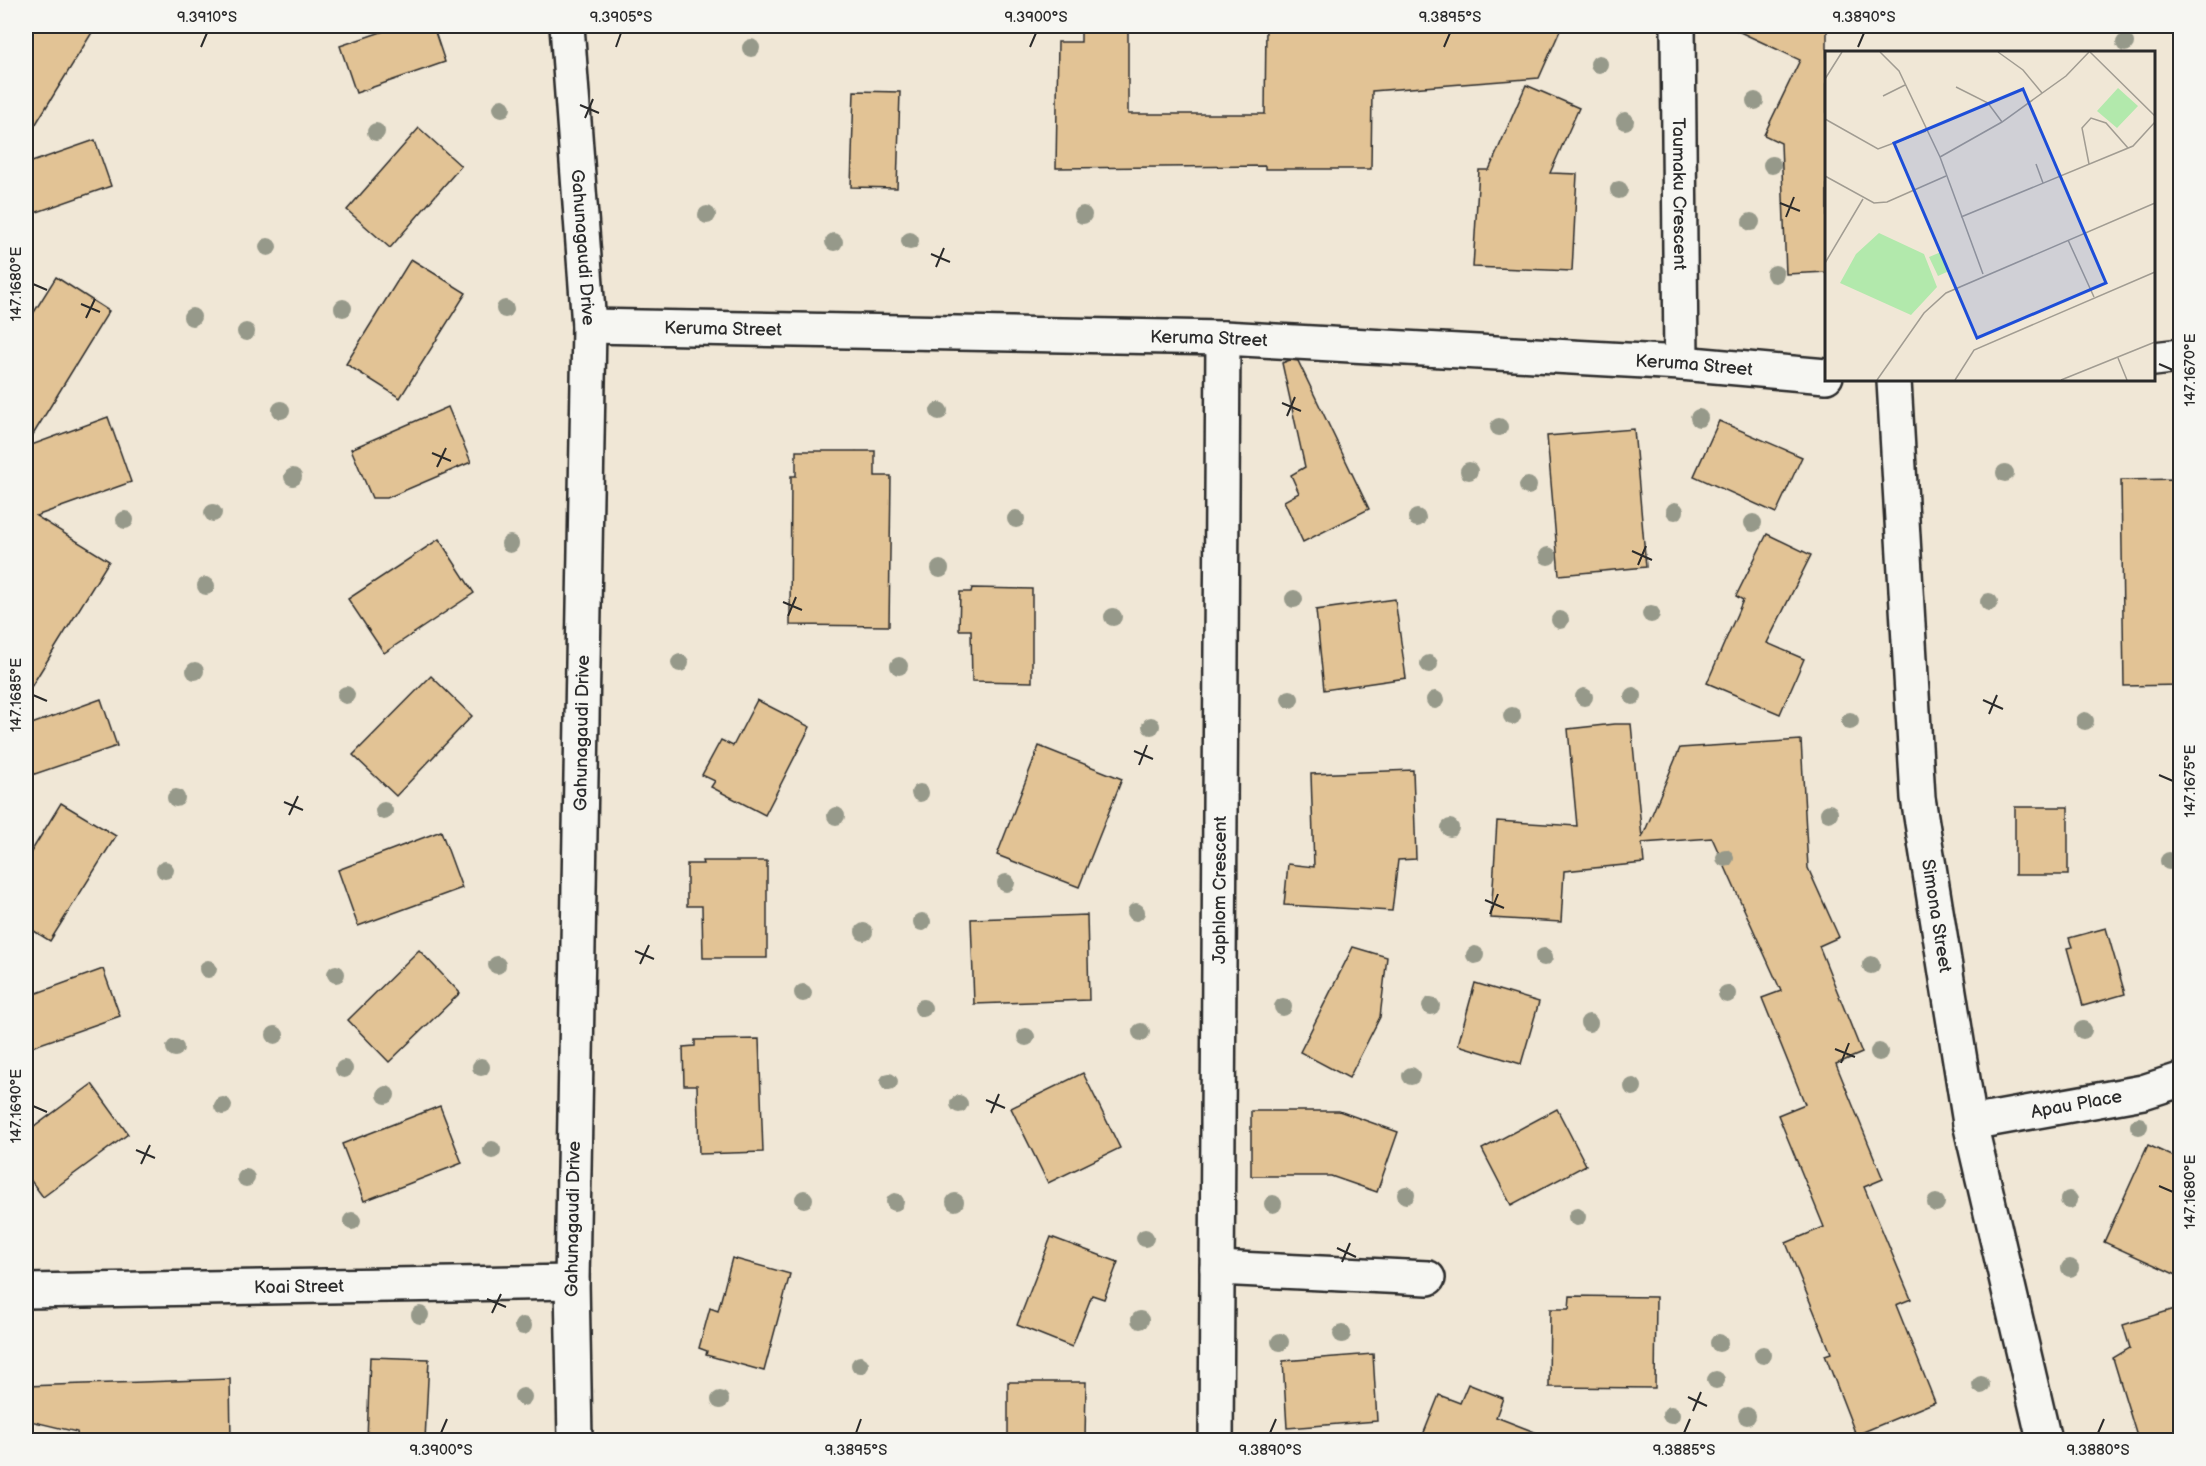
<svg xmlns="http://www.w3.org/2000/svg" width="2206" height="1466" font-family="'Balsamiq Sans',sans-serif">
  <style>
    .building { fill: #e2c395; stroke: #2b2b2b; stroke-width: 1.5 }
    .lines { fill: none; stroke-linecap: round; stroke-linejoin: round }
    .minor-casing { stroke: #2b2b2b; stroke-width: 38 }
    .minor { stroke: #f6f6f2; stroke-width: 33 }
    .tree { fill: #96998a }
    .ticks { fill: none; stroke: #2b2b2b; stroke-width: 2 }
    .labels { text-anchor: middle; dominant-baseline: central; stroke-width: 4.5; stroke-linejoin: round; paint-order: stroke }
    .street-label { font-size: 18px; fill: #2b2b2b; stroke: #f6f6f2 }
    .inset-road { fill: none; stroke: #a19c92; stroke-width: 1.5 }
    .view { fill: #1d4ed8; fill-opacity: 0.15; stroke: #1d4ed8; stroke-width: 3 }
    .inset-edge { fill: none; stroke: #2b2b2b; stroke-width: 3 }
    .neatline { fill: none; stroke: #2b2b2b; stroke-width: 2 }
    .ticks-label { font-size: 15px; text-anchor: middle; fill: #2b2b2b }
  </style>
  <rect width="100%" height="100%" fill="#f0e7d6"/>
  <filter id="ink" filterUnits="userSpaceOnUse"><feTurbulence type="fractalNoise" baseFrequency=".0167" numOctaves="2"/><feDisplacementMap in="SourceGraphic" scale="12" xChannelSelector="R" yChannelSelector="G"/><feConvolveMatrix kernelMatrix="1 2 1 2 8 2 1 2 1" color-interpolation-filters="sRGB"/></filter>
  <g filter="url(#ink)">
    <!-- building -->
    <g class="building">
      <polygon points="26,26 96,26 26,140"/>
      <polygon points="399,26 433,26 445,62 356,93 340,46"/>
      <polygon points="1081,26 1128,26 1128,114 1265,114 1266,26 1562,26 1539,78 1372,91 1371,169 1265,169 1265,166 1056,168 1058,42 1081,42"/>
      <polygon points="1727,26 1827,26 1827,272 1786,274 1781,143 1764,135 1800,60"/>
      <polygon points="1526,85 1579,108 1550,173 1577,174 1572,271 1473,267 1479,170 1489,170"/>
      <polygon points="854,91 900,92 897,188 851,187"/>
      <polygon points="419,128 461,166 390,248 347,210"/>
      <polygon points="95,140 111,186 26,216 26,164"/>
      <polygon points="411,259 466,293 400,398 346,364"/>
      <polygon points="56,277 109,311 26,446 26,325"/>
      <polygon points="1290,360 1298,361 1369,509 1303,542 1284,501 1299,493 1291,475 1305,467 1282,363"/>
      <polygon points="448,407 471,462 387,498 372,498 351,449"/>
      <polygon points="108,417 131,482 36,516 109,561 26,695 26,447"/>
      <polygon points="1719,421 1802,457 1776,513 1694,476"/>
      <polygon points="1634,429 1646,567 1559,575 1547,436"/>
      <polygon points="796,451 875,451 875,476 891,476 889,626 790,625 791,476 796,476"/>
      <polygon points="2181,479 2181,685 2124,686 2121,480"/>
      <polygon points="1767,534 1811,555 1767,643 1804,659 1780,714 1707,683 1743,600 1736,596"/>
      <polygon points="439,539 474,593 384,653 348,599"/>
      <polygon points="972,588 1032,589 1032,682 972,681 971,630 959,630 960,592 971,592"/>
      <polygon points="1395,599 1406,678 1324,690 1316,610"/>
      <polygon points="431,676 472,716 396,796 353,755"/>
      <polygon points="101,699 117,746 26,777 26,726"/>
      <polygon points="757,700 810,727 765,815 711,787 715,781 702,775 721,740 733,746"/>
      <polygon points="1614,724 1631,724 1642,838 1680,748 1801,740 1808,868 1839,937 1819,946 1862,1053 1836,1064 1883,1179 1864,1187 1911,1299 1896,1305 1935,1402 1856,1435 1825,1355 1831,1353 1786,1243 1824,1227 1778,1115 1805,1104 1762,998 1781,991 1712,838 1642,843 1644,863 1564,871 1561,922 1491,918 1497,821 1577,826 1568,729"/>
      <polygon points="1039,746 1122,779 1079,887 997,855"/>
      <polygon points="1413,770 1416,859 1398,860 1392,911 1284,905 1288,864 1314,867 1311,774"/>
      <polygon points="61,803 116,836 50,941 26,926 26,860"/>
      <rect x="2015" y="807" width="53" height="68"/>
      <polygon points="441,831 462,888 358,926 338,870"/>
      <polygon points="702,861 767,861 767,958 703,958 702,906 687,906 687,864 703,864"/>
      <polygon points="1087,915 1089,1000 974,1004 971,919"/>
      <polygon points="2106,928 2125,994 2083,1006 2067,948 2072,947 2069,938"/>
      <polygon points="1353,947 1387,957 1380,1017 1349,1078 1300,1052"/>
      <polygon points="419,950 460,993 389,1062 348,1020"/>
      <polygon points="103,969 120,1016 26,1049 26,997"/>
      <polygon points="1475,983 1539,1002 1521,1064 1458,1045"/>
      <polygon points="759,1039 763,1152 699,1154 697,1085 684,1085 683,1047 695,1046 695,1040"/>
      <polygon points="1083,1073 1120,1148 1048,1183 1011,1108"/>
      <polygon points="92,1084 128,1134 43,1197 26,1174 26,1133"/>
      <polygon points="440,1106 462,1163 364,1201 342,1144"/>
      <polygon points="1557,1109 1586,1165 1511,1205 1482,1149"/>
      <polygon points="1251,1111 1339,1111 1398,1132 1377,1192 1331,1176 1251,1176"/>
      <polygon points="2148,1145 2181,1160 2181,1277 2104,1242"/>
      <polygon points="1051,1237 1118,1262 1104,1299 1092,1295 1072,1347 1017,1325"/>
      <polygon points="732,1258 790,1274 764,1371 706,1355 707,1351 699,1348 710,1308 718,1311"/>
      <polygon points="1570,1296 1656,1297 1655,1388 1549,1387 1550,1309 1569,1309"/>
      <polygon points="2181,1307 2181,1440 2138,1440 2113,1358 2130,1348 2123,1325"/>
      <polygon points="1373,1354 1377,1421 1287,1428 1283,1361"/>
      <polygon points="370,1357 429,1359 425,1440 367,1440"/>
      <polygon points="230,1379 231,1440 78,1440 77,1432 26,1420 26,1386"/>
      <polygon points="1008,1382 1086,1382 1085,1440 1008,1440"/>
      <polygon points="1468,1384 1503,1398 1496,1417 1550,1438 1549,1440 1421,1440 1439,1395 1460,1403"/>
    </g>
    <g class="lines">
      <!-- minor casing -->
      <g class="minor-casing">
        <g id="minor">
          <path id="s1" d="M 567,26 L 589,326 L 572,1282 L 575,1440"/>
          <path id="s2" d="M 1678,26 L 1681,363"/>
          <path id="s3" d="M 589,326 L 1223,338 L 1681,363 L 1826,376"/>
          <polyline points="2154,359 2180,356"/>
          <path id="s4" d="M 1894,381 L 1918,798 L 1970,1123 L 2044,1440"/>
          <path id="s5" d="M 1970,1123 L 2143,1092 L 2180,1080"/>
          <polyline points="1217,1268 1428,1278"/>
          <path id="s6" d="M 26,1291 L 572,1282"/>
          <path id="s7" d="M 1216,1440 L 1223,338"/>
        </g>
      </g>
      <!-- minor -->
      <use href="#minor" class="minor"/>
    </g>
    <!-- trees -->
    <g class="tree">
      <circle cx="2125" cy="43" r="9"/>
      <circle cx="751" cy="48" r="9"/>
      <circle cx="1599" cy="64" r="9"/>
      <circle cx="1755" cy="101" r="9"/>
      <circle cx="502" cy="108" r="9"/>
      <circle cx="1625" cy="121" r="9"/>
      <circle cx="376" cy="132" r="9"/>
      <circle cx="1772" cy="165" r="9"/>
      <circle cx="1619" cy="190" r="9"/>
      <circle cx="707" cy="215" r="9"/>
      <circle cx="1083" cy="215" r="9"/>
      <circle cx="1751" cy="222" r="9"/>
      <circle cx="910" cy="241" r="9"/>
      <circle cx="834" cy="242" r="9"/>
      <circle cx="268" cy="247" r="9"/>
      <circle cx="1775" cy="274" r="9"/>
      <circle cx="343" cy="308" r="9"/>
      <circle cx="505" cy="309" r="9"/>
      <circle cx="192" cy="317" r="9"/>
      <circle cx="246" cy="332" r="9"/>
      <circle cx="281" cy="410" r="9"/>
      <circle cx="939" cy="411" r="9"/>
      <circle cx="1699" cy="418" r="9"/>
      <circle cx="1499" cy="427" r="9"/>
      <circle cx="1469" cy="471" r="9"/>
      <circle cx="2005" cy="473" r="9"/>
      <circle cx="293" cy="477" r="9"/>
      <circle cx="1528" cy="486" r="9"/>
      <circle cx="1675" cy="511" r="9"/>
      <circle cx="213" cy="513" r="9"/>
      <circle cx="1417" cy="518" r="9"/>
      <circle cx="1016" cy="519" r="9"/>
      <circle cx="125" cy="520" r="9"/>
      <circle cx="1753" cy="523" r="9"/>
      <circle cx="510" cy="544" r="9"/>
      <circle cx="1548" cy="556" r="9"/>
      <circle cx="940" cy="569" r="9"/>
      <circle cx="206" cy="586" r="9"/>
      <circle cx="1294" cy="599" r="9"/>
      <circle cx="1989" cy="602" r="9"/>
      <circle cx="1651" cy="614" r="9"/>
      <circle cx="1113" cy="617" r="9"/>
      <circle cx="1560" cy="620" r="9"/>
      <circle cx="680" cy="663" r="9"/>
      <circle cx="1429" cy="664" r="9"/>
      <circle cx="899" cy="666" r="9"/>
      <circle cx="195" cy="671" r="9"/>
      <circle cx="346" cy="695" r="9"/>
      <circle cx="1633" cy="696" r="9"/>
      <circle cx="1584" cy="697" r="9"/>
      <circle cx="1290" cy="699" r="9"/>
      <circle cx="1435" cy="700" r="9"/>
      <circle cx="1512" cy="716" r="9"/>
      <circle cx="1850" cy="721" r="9"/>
      <circle cx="2085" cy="721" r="9"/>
      <circle cx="1151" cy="726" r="9"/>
      <circle cx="920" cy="793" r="9"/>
      <circle cx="176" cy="798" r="9"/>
      <circle cx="384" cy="811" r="9"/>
      <circle cx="1829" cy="813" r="9"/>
      <circle cx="836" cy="816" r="9"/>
      <circle cx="1450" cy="828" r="9"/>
      <circle cx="1725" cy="858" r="9"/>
      <circle cx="2169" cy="861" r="9"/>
      <circle cx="165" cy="870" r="9"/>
      <circle cx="1006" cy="883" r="9"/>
      <circle cx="1136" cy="912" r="9"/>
      <circle cx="922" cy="922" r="9"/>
      <circle cx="864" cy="932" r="9"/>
      <circle cx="1475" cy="955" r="9"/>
      <circle cx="1544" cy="957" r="9"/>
      <circle cx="497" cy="965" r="9"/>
      <circle cx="1871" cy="965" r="9"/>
      <circle cx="208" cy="969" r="9"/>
      <circle cx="336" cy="974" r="9"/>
      <circle cx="803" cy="993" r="9"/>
      <circle cx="1727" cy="994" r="9"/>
      <circle cx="1431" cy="1006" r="9"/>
      <circle cx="1283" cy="1007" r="9"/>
      <circle cx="923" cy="1008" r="9"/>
      <circle cx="1589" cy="1023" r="9"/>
      <circle cx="2083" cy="1030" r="9"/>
      <circle cx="1141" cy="1032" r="9"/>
      <circle cx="275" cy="1035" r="9"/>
      <circle cx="1026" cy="1037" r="9"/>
      <circle cx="175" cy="1048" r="9"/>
      <circle cx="1879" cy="1052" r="9"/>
      <circle cx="481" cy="1067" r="9"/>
      <circle cx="344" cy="1069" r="9"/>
      <circle cx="1411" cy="1076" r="9"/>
      <circle cx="889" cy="1082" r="9"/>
      <circle cx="1633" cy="1087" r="9"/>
      <circle cx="386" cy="1095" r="9"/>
      <circle cx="959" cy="1104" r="9"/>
      <circle cx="223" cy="1106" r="9"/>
      <circle cx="2139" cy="1126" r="9"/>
      <circle cx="492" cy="1150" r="9"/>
      <circle cx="246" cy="1178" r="9"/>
      <circle cx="1406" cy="1195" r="9"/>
      <circle cx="804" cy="1199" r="9"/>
      <circle cx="2069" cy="1200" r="9"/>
      <circle cx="895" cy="1202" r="9"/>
      <circle cx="955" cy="1202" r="9"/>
      <circle cx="1936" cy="1203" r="9"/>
      <circle cx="1273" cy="1204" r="9"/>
      <circle cx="1577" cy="1217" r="9"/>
      <circle cx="352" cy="1221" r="9"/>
      <circle cx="1145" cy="1238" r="9"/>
      <circle cx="2070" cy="1268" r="9"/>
      <circle cx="420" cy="1315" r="9"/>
      <circle cx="1140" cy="1320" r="9"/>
      <circle cx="523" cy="1326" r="9"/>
      <circle cx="1342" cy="1334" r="9"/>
      <circle cx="1280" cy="1342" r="9"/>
      <circle cx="1719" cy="1343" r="9"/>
      <circle cx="1763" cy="1355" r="9"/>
      <circle cx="860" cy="1365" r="9"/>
      <circle cx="1716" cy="1380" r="9"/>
      <circle cx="1981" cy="1385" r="9"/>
      <circle cx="523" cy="1397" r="9"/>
      <circle cx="720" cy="1400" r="9"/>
      <circle cx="1671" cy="1415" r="9"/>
      <circle cx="1747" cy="1416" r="9"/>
    </g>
  </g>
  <!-- ticks -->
  <path class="ticks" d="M 201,47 L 207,33M 616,47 L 621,33M 1030,47 L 1036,33M 1444,47 L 1450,33M 1858,47 L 1864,33M 580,105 L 599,113M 585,118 L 593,99M 1780,203 L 1800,211M 1786,217 L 1794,197M 931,254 L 950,262M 936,267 L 944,248M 33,284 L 47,290M 81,304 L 100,312M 86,318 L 95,299M 2159,364 L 2173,370M 1282,403 L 1301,411M 1287,416 L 1295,397M 432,453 L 451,461M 437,467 L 446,448M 1632,551 L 1652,560M 1638,565 L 1646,546M 783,602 L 802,610M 788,616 L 796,597M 33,695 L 47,701M 1983,700 L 2003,709M 1989,714 L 1997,695M 1134,751 L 1153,759M 1139,765 L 1147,745M 2159,775 L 2173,781M 284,802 L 303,810M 289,815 L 298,796M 1485,900 L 1504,908M 1490,914 L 1498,894M 635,951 L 654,959M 640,964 L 649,945M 1835,1049 L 1855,1057M 1841,1063 L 1849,1043M 986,1100 L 1005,1108M 33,1106 L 47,1112M 991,1113 L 999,1094M 136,1150 L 155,1158M 141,1164 L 150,1145M 2159,1186 L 2173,1192M 1337,1248 L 1356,1257M 1342,1262 L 1350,1243M 487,1299 L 506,1307M 492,1313 L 501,1294M 1688,1397 L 1707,1406M 1693,1411 L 1701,1392M 441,1433 L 447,1419M 856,1433 L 861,1419M 1270,1433 L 1276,1419M 1684,1433 L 1690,1419M 2098,1433 L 2104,1419"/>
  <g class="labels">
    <!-- street labels -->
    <g class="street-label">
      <text stroke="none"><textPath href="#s2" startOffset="168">Taumaku Crescent</textPath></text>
      <text stroke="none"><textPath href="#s1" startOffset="222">Gahunagaudi Drive</textPath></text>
      <text stroke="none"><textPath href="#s3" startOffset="134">Keruma Street</textPath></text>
      <text stroke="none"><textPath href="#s3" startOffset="620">Keruma Street</textPath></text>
      <text stroke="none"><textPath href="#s3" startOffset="1106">Keruma Street</textPath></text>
      <text transform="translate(582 733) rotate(-89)">Gahunagaudi Drive</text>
      <text stroke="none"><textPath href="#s7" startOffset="550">Japhlom Crescent</textPath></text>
      <text stroke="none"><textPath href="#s4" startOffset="537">Simona Street</textPath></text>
      <text stroke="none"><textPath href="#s5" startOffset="108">Apau Place</textPath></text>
      <text transform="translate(573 1219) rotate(-89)">Gahunagaudi Drive</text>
      <text stroke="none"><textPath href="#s6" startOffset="273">Koai Street</textPath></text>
    </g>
  </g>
  <!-- overview -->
  <g transform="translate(1825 51)">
    <rect width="330" height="330" fill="#f0e7d6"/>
    <path d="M 293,37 L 313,55 L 292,77 L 272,60 ZM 54,182 L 99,203 L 112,236 L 86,264 L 15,232 L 31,203 ZM 116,201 L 124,220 L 113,225 L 104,206 Z" fill="#b2e9ac"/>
    <path class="inset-road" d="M 55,1 L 74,20 L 115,106 L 158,223M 173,1 L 198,19 L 217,42M 265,1 L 330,65M 0,28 L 17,1M 131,36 L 163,52 L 177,71M 58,45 L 80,34M 0,68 L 53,98 L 101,80M 115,106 L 177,71 L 241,25 L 264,1M 211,113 L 218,132M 264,113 L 257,77 L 266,67 L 281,72 L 303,97M 0,125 L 49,152 L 62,151 L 121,125M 136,166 L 308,95 L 330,71M 243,189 L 269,246M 0,212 L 38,148M 293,307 L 302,329M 52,329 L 99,262 L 121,242 L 330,152M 130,329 L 149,299 L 330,221M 236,329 L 330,291"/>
    <path class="view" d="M 198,38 L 281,232 L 152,287 L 69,92 Z"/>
    <rect width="330" height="330" class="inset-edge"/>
  </g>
  <!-- margin -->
  <rect width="2206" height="1466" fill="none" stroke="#f6f6f2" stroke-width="66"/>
  <rect x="33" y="33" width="2140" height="1400" class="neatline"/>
  <g class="ticks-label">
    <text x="207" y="22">9.3910°S</text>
    <text x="621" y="22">9.3905°S</text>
    <text x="1036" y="22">9.3900°S</text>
    <text x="1450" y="22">9.3895°S</text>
    <text x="1864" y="22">9.3890°S</text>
    <text transform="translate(16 284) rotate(-90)" y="5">147.1680°E</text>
    <text transform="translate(2190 370) rotate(-90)" y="5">147.1670°E</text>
    <text transform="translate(16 695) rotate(-90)" y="5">147.1685°E</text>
    <text transform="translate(2190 781) rotate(-90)" y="5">147.1675°E</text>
    <text transform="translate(16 1106) rotate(-90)" y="5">147.1690°E</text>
    <text transform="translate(2190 1192) rotate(-90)" y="5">147.1680°E</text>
    <text x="441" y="1455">9.3900°S</text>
    <text x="856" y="1455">9.3895°S</text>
    <text x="1270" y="1455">9.3890°S</text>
    <text x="1684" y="1455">9.3885°S</text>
    <text x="2098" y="1455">9.3880°S</text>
  </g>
</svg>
